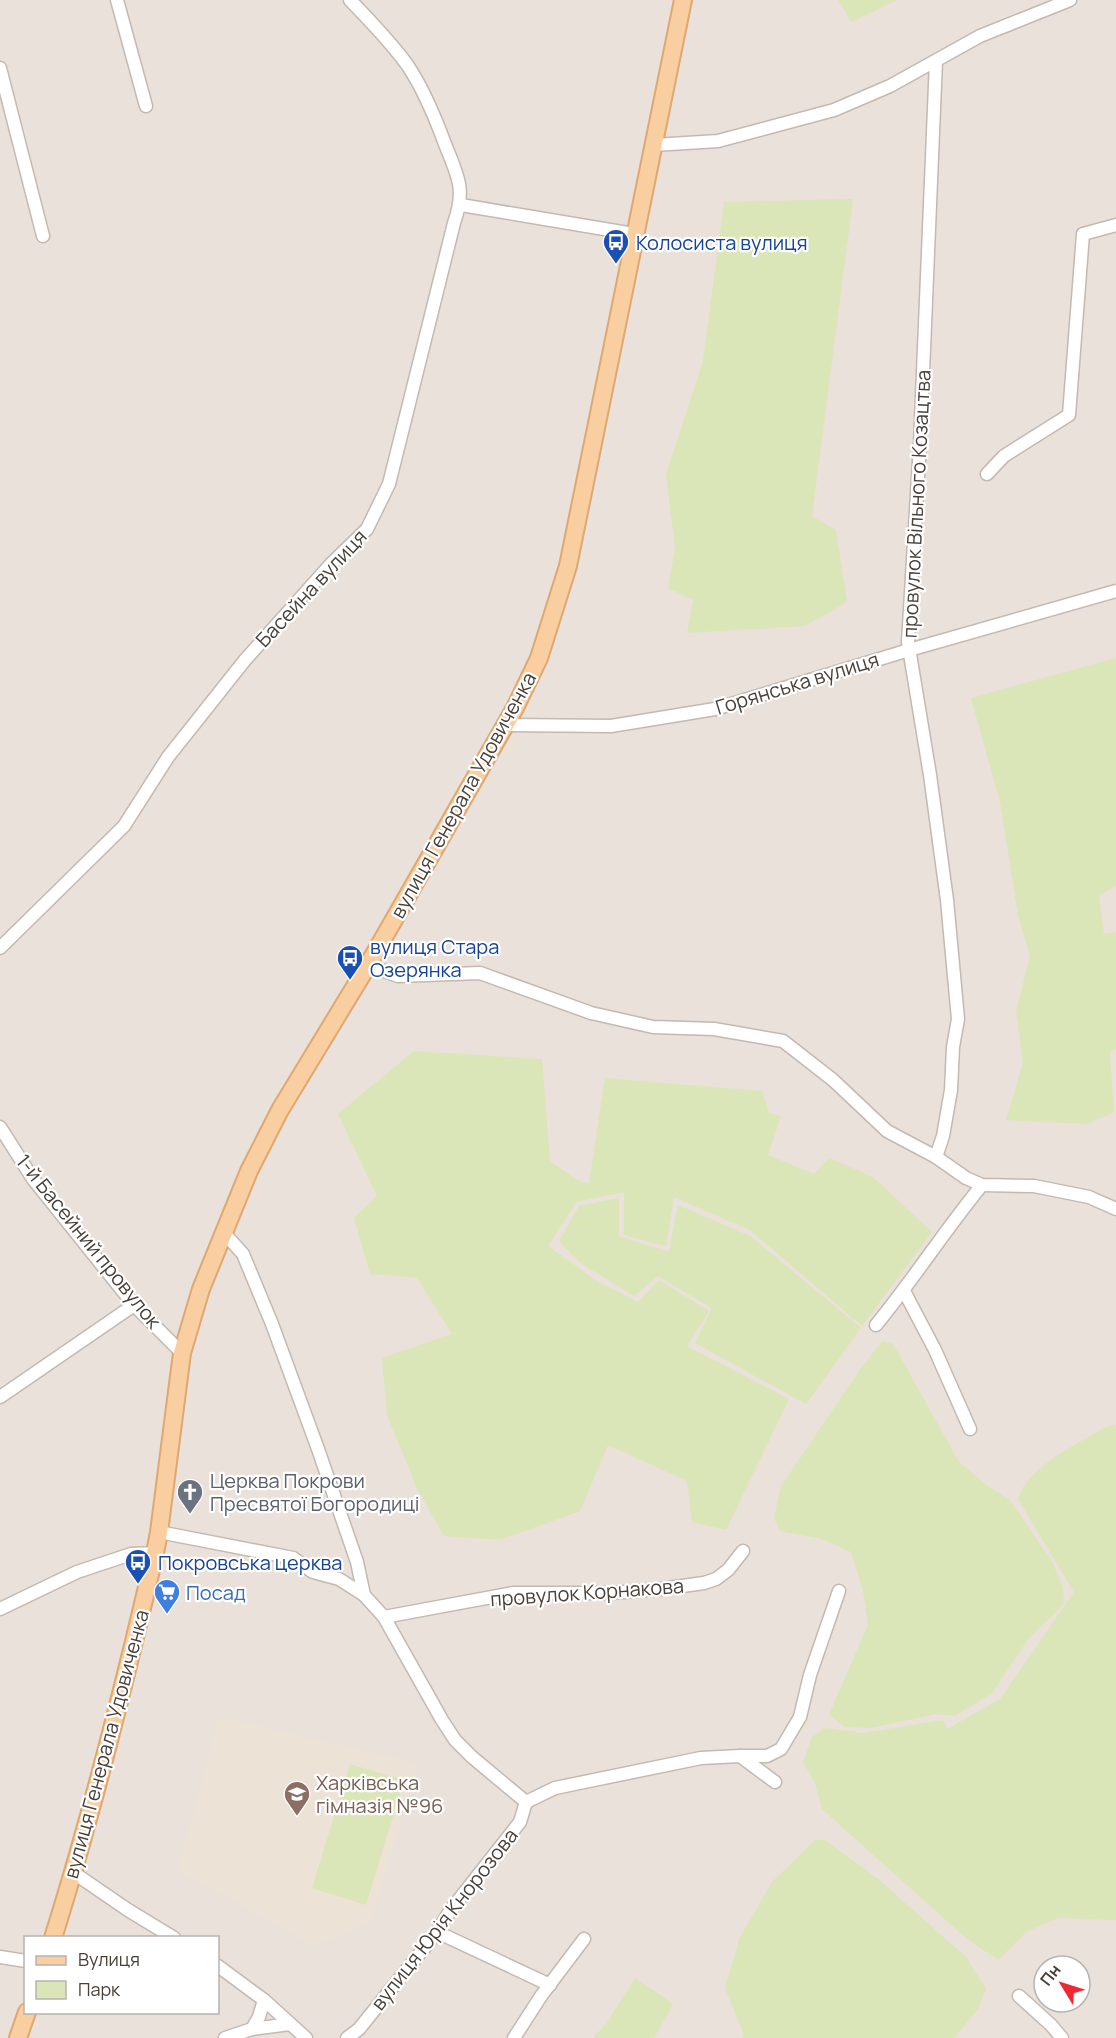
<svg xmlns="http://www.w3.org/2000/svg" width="1116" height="2038" font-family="Manrope,sans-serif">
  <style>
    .residential { fill: #e9e1da; fill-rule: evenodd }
    .education { fill: #ede2d6 }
    .green { fill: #dae6b7 }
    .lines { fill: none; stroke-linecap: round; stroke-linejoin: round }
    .minor-casing { stroke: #c3b9b1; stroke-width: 15 }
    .major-casing { stroke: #dea870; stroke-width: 20 }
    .minor { stroke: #fff; stroke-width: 12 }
    .major { stroke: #f9cea0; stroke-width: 16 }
    .labels { text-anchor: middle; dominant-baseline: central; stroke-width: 4.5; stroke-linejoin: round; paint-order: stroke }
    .transit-label { font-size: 20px; fill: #164399; stroke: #fff; text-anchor: start }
    .street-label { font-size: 20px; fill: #494039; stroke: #fff }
    .worship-label { font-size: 20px; fill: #5b616d; stroke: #fff; text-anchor: start }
    .shop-label { font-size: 20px; fill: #366cbe; stroke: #fff; text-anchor: start }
    .education-label { font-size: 20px; fill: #785e54; stroke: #fff; text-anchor: start }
  </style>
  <rect width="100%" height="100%" fill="#f5f0ec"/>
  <!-- residential -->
  <path class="residential" d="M 0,0 L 1116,0 L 1116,2038 L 0,2038 ZM 26,1938 L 218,1938 L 218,2012 L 26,2012 ZM 1044,1966 L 1080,1966 L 1080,2002 L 1044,2002 Z"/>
  <!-- education -->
  <polygon class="education" points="219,1717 418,1763 371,1922 314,1946 178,1870"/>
  <!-- green -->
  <g class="green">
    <polygon points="838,0 897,0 851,22"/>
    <polygon points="853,199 812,516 836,530 847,602 805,626 687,633 693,600 668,588 675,548 666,474 703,361 724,202"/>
    <polygon points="1116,658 1116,885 1099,896 1104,934 1116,932 1116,1048 1110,1053 1114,1112 1087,1124 1006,1120 1023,1062 1016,1012 1030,956 1018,915 1000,802 971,698"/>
    <polygon points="414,1051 542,1059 550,1161 580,1182 589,1183 605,1078 762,1091 769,1113 781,1116 768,1155 814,1174 829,1158 873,1177 932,1232 862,1326 750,1230 674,1197 666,1246 624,1235 624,1192 576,1202 548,1246 597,1281 638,1302 659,1280 709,1311 687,1346 789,1399 726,1530 692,1522 687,1481 608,1445 580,1511 500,1540 444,1536 417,1488 387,1415 382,1358 452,1334 417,1278 370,1274 354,1218 377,1196 338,1114"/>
    <polygon points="619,1198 619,1236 669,1252 678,1205 750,1236 861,1328 806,1404 695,1343 712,1308 658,1276 634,1296 579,1262 559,1241 579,1206"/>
    <polygon points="882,1341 893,1344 959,1462 989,1487 1010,1500 1051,1560 1063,1586 1064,1604 1029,1638 992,1693 955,1716 936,1714 870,1728 844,1727 829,1714 868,1625 863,1591 851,1552 822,1539 780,1531 774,1518 781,1486 859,1371"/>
    <path d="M 1116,1425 L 1116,1920 L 1059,1918 L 1026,1932 L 998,1960 L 966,1938 L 822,1809 L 815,1783 L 803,1762 L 812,1737 L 825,1728 L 863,1733 L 943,1720 L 947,1729 L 1000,1699 L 1074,1592 L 1018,1499 C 1027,1467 1080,1442 1108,1426 Z"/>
    <polygon points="350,1764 404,1780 366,1905 312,1888"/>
    <polygon points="815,1840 825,1840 878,1879 966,1957 986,1989 978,2009 954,2038 742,2038 744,2035 725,1988 740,1937 772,1882"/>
    <polygon points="635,1978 673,2004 654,2038 593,2038 606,2024"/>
  </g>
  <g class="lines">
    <!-- minor casing -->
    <g class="minor-casing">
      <g id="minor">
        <polyline points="117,0 146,106"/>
        <polyline points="936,61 920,444 908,642 930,775 947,900 958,1019 953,1047 951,1090 943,1136 936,1157"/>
        <polyline points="0,68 43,236"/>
        <polyline points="654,145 718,141 834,110 890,86 980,36 1070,0"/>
        <polyline points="461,205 634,234"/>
        <polyline points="987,474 1004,456 1069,415 1083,234 1116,225"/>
        <polyline points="506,725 611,726 715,709 909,650 1116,591"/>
        <path d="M 0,948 L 124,826 L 168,757 L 245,660 L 331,564 L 367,529 L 389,484 L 454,223 C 466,189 458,177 445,144 C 435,117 424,90 408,66 C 391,42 370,21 350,0"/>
        <polyline points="368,965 398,976 480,973 591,1013 653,1027 714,1029 783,1041 833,1080 887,1131 936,1157 966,1178 982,1185 1034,1186 1089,1197 1116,1209"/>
        <polyline points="0,1127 33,1179 134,1305 182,1353"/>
        <polyline points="224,1233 243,1254 272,1324 318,1449 357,1562 364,1595 384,1617 442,1720 455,1740 472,1757 526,1802 520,1822 450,1911 437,1932 359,2029 347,2038"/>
        <polyline points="904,1291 935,1350 970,1429"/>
        <path d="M 876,1325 C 913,1280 945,1230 982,1185"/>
        <polyline points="0,1397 134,1305"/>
        <polyline points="159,1532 293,1558 313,1572 339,1579 364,1595"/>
        <polyline points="0,1609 77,1572 131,1554 155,1553"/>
        <polyline points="384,1617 513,1593 611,1593 661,1589 704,1583 716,1579 728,1570 743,1551"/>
        <polyline points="740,1756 767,1756 781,1749 800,1717 810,1675 839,1591"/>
        <polyline points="526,1802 555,1788 701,1758 740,1756 775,1782"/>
        <polyline points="74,1873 128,1910 174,1938"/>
        <polyline points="437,1932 550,1985"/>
        <polyline points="0,1957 26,1961"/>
        <polyline points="218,1966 264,2000 306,2038"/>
        <polyline points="1019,1996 1051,2025 1062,2038"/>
        <polyline points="252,2029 259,2017 264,2000"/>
        <polyline points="225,2038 252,2029 290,2024"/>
        <polyline points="514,2038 541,1996 584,1939"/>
      </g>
    </g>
    <!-- major casing -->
    <g class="major-casing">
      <g id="major">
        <path d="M 53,1938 C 93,1811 125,1682 155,1553 L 159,1532 L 182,1353 L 201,1289 L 249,1171 L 280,1110 L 368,965 L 515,708 L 539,658 L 568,566 L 683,0"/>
        <polyline points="18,2038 27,2012"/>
      </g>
    </g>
    <!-- minor -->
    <use href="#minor" class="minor"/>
    <!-- major -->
    <use href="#major" class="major"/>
  </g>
  <!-- icons -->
  <defs>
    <g id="bus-pin" transform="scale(1.35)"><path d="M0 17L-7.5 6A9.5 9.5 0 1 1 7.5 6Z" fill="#1a4fb4" stroke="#fff"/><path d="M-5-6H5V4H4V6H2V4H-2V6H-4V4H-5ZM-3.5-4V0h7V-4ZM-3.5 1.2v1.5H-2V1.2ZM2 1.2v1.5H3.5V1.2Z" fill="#fff"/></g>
    <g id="church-pin" transform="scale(1.35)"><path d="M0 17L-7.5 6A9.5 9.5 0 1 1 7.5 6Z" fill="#6b7280" stroke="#fff"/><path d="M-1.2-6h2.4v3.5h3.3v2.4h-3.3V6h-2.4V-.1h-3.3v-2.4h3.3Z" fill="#fff"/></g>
    <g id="supermarket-pin" transform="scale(1.35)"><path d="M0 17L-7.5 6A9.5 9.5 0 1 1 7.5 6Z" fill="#3f7fe0" stroke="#fff"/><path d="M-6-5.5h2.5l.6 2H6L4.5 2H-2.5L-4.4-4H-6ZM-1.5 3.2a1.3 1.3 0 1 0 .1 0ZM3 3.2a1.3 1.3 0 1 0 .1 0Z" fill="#fff"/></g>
    <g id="school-pin" transform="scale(1.35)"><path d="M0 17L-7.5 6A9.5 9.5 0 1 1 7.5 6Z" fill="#8d6e63" stroke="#fff"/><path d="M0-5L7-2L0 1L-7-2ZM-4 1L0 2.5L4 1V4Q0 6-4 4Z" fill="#fff"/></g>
  </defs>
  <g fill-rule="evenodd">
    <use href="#bus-pin" x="616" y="242"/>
    <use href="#bus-pin" x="350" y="958"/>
    <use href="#church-pin" x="190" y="1492"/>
    <use href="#bus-pin" x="138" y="1562"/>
    <use href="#supermarket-pin" x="167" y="1592"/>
    <use href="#school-pin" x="297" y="1794"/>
  </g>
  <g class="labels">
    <!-- transit labels -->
    <g class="transit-label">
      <text x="636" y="242">Колосиста вулиця</text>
      <text x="370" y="946">вулиця Стара<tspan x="370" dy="23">Озерянка</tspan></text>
      <text x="158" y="1562">Покровська церква</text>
    </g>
    <!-- street labels -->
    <g class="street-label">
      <text transform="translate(916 504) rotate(-87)">провулок Вільного Козацтва</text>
      <text transform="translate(311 588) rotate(-47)">Басейна вулиця</text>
      <text transform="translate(797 683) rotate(-17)">Горянська вулиця</text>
      <text transform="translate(463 795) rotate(-61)">вулиця Генерала Удовиченка</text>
      <text transform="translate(89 1241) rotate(51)">1-й Басейний провулок</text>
      <text transform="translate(587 1592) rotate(-4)">провулок Корнакова</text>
      <text transform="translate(106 1744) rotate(-75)">вулиця Генерала Удовиченка</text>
      <text transform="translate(444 1919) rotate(-52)">вулиця Юрія Кнорозова</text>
    </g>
    <!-- worship labels -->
    <g class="worship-label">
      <text x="210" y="1480">Церква Покрови<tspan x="210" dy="23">Пресвятої Богородиці</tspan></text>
    </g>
    <!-- shop labels -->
    <g class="shop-label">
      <text x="186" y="1592">Посад</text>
    </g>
    <!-- education labels -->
    <g class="education-label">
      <text x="316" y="1782">Харківська<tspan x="316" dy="23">гімназія №96</tspan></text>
    </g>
  </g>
  <!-- legend -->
  <rect x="24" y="1936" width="195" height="78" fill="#ffffff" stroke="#b6b3b0" stroke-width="1.5"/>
  <rect x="36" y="1956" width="30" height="9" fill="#f9cea0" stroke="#b6b3b0" stroke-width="1.5"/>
  <text x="78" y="1966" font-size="18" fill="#494039">Вулиця</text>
  <rect x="36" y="1981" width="30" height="18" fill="#dae6b7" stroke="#b6b3b0" stroke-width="1.5"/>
  <text x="78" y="1996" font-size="18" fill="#494039">Парк</text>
  <!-- north arrow -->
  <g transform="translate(1062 1984) rotate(308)"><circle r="28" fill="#ffffff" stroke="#b6b3b0" stroke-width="1.5"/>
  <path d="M0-4.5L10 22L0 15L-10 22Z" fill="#ef2932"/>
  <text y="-9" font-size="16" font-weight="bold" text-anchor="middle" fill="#494039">Пн</text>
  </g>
</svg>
